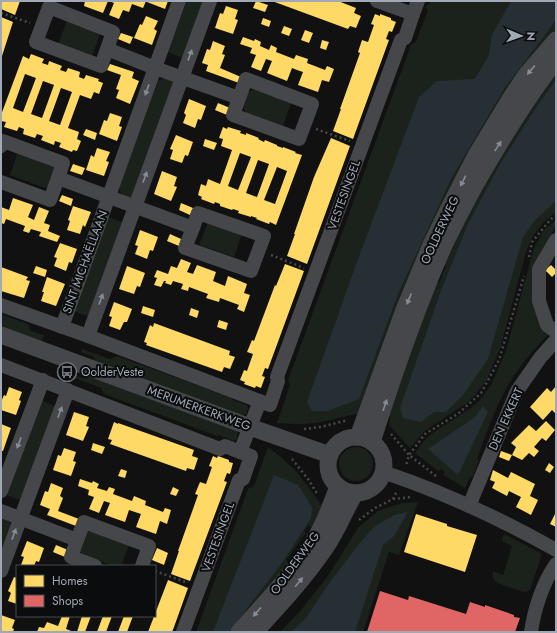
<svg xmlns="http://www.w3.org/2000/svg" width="557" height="633" font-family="Jost,sans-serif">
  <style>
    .green { fill: #1b221b }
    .water { fill: #263034 }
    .homes { fill: #ffd966; fill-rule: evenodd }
    .shops { fill: #e06666 }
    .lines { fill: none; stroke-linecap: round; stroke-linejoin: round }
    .path { stroke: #47484c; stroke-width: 2.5; stroke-dasharray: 2 3; stroke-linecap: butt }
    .minor { stroke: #45474a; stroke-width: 14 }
    .tertiary { stroke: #45474a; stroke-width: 17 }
    .oneway { fill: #858c94 }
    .labels { text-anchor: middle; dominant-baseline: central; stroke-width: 4; stroke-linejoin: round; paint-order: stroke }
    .street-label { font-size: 12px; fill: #a1a9b4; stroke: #0b0c0d }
    .poi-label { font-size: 12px; fill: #a1a9b4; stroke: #0b0c0d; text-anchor: start }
  </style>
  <rect width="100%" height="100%" fill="#111"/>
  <!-- green -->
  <g class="green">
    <polygon points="187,1 207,1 185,59 168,52"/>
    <path d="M 432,1 L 556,1 L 556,34 L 359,414 C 346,415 334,420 321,422 C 307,425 292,424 277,423 L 290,385 L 288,380 L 411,45 L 416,42 L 428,10 L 425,7 Z"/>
    <polygon points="67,21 100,34 92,56 58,44"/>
    <polygon points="556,67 556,212 544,222 533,236 526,252 500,349 486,381 475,395 467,403 426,430 410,448 389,425 390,417 388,416 434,282 439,283 446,266 442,264 472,202"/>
    <path d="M 165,78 L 171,80 L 175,84 L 134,197 C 125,198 120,196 119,187 L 158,81 Z"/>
    <path d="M 252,90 L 257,90 L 291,103 L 283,126 L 246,113 C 241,107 245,101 247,93 Z"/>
    <polygon points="18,152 54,164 56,168 48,187 45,188 10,175"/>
    <polygon points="108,217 125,223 90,317 73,311"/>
    <path d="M 556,220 L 556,224 L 537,269 L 548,335 C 532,351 518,368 507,387 C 495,409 486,434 477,459 L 479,460 L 472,478 L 470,477 L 465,488 L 463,487 L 443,475 L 445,472 L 441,469 L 438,471 L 415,453 L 416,452 L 423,442 L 431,434 L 471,408 L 480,400 L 491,385 L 506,351 L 534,248 L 544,230 Z"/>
    <polygon points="208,222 242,234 234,257 199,245"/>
    <polygon points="1,314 28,324 31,331 44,335 41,342 1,327"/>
    <polygon points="82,349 110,359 117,356 232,398 233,400 247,405 248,409 246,414 242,416 93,362 94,357 81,352"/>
    <polygon points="73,375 86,379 88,375 238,430 237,439 234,441 219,435 217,436 104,394 101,388 72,377"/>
    <polygon points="40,400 58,407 23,501 6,495"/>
    <polygon points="268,447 282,458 296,471 323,507 312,528 309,525 304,531 306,533 286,560 288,562 285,576 234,632 196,632 248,489 254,486"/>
    <circle cx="356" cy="464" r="17"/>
    <polygon points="418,502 399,555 389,552 363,632 280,632 301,610 328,576 358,528 378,511 402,503"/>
    <polygon points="1,519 8,521 12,525 1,561"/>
    <polygon points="87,532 92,532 129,545 121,566 113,566 83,555 80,552"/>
    <path d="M 504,534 L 542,554 L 530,590 L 526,592 C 520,591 495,584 493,578 C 492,577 493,573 493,571 L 503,575 L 512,546 L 502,541 Z"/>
  </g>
  <!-- water -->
  <g class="water">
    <polygon points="511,1 556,1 556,20 504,89 451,179 398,294 359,399 328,411 312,411 307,402 358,259 419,97 437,81 475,79 489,55 492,35"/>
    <polygon points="556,80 556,201 535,220 523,237 488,359 463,395 446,412 434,412 421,422 403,418 400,408 442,288 468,224 500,164 537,106"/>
    <polygon points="483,406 488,412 458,475 428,449 475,417"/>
    <polygon points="274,475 298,485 312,507 311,518 282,563 229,632 213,632"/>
    <polygon points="408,512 394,536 383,545 355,632 291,632 306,618 330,582 360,543 375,526 395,515"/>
  </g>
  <!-- homes -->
  <g class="homes">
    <polygon points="1,1 20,1 15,15 1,9"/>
    <polygon points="85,1 108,1 103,13 84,6"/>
    <polygon points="109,1 146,1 143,8 132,4 129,12 123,10 119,19 109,15 114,3"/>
    <polygon points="148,1 168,1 165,9 147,2"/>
    <polygon points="256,1 268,5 265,12 253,8"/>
    <polygon points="272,1 338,1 356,8 354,13 361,16 356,28 350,26 348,29"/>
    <polygon points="226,6 238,10 235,19 238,20 233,34 215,28 220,13 223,14"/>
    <polygon points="375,14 380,16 380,14 391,18 391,20 396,22 392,32 389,31 386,39 389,40 353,139 333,131 341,109 340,109 360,53 358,52 362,40 368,42 374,25 371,24"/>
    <polygon points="146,16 158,21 154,29 157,31 152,45 134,38 140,24 142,25"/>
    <polygon points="1,17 13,22 1,59"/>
    <polygon points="263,18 271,21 269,27 261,24"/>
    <polygon points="284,26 292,29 289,36 281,33"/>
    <polygon points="305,30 313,33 309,43 301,40"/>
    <polygon points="121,33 133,37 130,44 118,39"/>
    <polygon points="243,37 254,41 255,39 261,42 260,46 269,50 271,45 277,48 276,52 294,59 296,55 308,59 307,63 325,70 327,66 334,69 329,82 322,80 318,92 298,85 303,72 297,70 292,68 287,81 267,73 272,61 266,59 261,71 251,67 256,55 250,53 252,48 240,44"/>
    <polygon points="322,40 329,42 326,50 320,48"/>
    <polygon points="213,41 225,46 222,54 225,55 220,68 241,77 239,83 206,71 208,65 202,63 207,49 210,50"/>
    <path d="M 31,54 L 44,59 L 42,63 L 48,65 L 49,61 L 62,66 L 60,70 L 66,72 L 68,68 L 80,72 L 79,77 L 84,79 L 86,75 L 99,79 L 98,81 L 103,83 L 99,94 L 94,92 L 91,99 L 80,95 L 68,128 L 79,132 L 77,139 L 81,141 L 77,151 L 73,150 L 72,152 L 59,147 L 61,143 L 55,141 L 54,145 L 41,140 L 43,136 L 37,134 L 35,138 L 23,134 L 24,129 L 19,127 L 17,131 L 4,127 L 6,122 L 1,121 L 1,115 L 23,56 L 29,59 ZM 25,74 L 36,78 L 23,112 L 13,108 ZM 43,81 L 54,85 L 42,118 L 31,114 ZM 61,88 L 72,92 L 60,125 L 49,121 Z"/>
    <polygon points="110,64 134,72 132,78 139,81 130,104 116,98 119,90 116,89 121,75 107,70"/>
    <polygon points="189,99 206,106 201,120 198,119 195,128 183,123 186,115 184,113"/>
    <polygon points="218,103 230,108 227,115 215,110"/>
    <polygon points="110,113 122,117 119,126 122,127 117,141 99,134 104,120 107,121"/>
    <path d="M 223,127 L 227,129 L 228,127 L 241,131 L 240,133 L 246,135 L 246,133 L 259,138 L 258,139 L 264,142 L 265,140 L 277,145 L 277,146 L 283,148 L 283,147 L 296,152 L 295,153 L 302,155 L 276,225 L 270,222 L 269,224 L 256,219 L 257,218 L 251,216 L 251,217 L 238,213 L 239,211 L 233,209 L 232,210 L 220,206 L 220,204 L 215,202 L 214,204 L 201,199 L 202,197 L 198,195 L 201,184 L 206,186 L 208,179 L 220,184 L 232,150 L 221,146 L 223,139 L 219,138 ZM 240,153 L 251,157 L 238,190 L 228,186 ZM 258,160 L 269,164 L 257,197 L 246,193 ZM 277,167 L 287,171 L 275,204 L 264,200 Z"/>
    <polygon points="86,129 97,133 95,140 83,135"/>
    <polygon points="176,135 193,142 188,156 185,155 182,163 170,159 173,150 170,149"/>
    <polygon points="331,138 350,146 307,264 287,256 295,234 294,234 314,177"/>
    <polygon points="205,139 217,143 214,150 203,146"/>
    <polygon points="97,148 110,152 106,161 109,162 104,176 86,170 91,155 94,157"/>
    <polygon points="73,164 85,168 82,175 70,171"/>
    <polygon points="162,171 177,177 174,186 177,187 171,201 154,194"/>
    <polygon points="62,195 73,199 71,206 59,201"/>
    <polygon points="13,198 33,205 28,217 34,220 39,207 49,211 44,223 50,225 48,231 60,236 57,242 39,236 41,232 31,229 29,233 23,231 25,226 6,219 4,224 1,223 1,207 9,210"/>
    <polygon points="181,203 193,208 190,215 179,210"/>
    <polygon points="73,206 91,212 85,227 83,225 80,234 67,230 70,221 68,220"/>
    <polygon points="140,230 158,237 153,251 150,250 147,259 135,254 138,246 135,245"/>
    <polygon points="170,234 181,239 179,246 167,241"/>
    <polygon points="60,243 77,249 72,263 69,262 66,271 54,266 57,258 54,257"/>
    <polygon points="181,259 191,263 187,272 193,274 197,265 216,272 213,281 225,286 228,276 247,284 244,293 250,295 244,312 237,309 239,305 220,298 219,302 206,298 208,294 189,287 188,291 181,289 183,284 173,281 171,285 165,283 166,281 164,281 161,287 154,285 157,278 154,277 157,270 168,274 171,266 177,268"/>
    <polygon points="285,264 304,271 268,369 265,368 262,376 265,377 261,388 256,386 255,388 244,384 245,382 240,380 244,370 247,371 253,354 247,352 252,340 254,341 275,285 276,286"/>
    <polygon points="551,265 556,270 556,273 552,277 545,270"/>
    <polygon points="36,266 47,270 45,277 33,273"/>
    <polygon points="127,266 145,273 140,287 137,286 134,294 119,289"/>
    <polygon points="1,267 28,277 26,280 30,281 24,298 1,291"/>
    <polygon points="47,277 65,284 56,306 41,301 44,292 42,292"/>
    <polygon points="114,302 132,309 127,322 124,322 120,330 109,326 112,317 109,316"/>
    <polygon points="143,306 155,310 153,317 141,313"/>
    <polygon points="191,308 199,311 197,318 189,315"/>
    <polygon points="219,320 228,323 226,330 217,327"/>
    <polygon points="154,323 230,351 229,355 235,357 230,369 224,367 222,372 146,345 147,343 144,342 150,325 153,327"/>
    <polygon points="556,386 556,412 555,413 552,410 543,420 530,407 547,388 551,392"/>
    <polygon points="9,387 22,392 19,400 21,401 16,415 1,410 1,402 4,395 6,396"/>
    <polygon points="74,412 89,417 86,426 89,427 83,441 66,435"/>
    <polygon points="546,421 555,430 546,441 542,438 534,447 539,451 534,457 529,453 522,460 512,455 516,447 511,443 529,425 536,431"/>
    <polygon points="114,422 118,424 118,423 194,450 192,456 198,458 194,470 187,468 186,471 110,444 112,440 108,439"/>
    <polygon points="1,424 11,428 3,451 1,451"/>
    <polygon points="93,443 105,447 102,454 91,450"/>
    <polygon points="64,448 76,452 73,461 76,462 71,476 53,470 58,455 61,456"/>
    <polygon points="501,451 512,455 509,461 499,457"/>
    <polygon points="213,456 217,458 218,456 229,460 229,462 233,463 230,474 227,473 224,481 227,482 190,581 171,574 179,551 178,551 198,495 195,494 200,482 206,484 212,467 209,466"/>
    <polygon points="549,463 554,467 550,473 545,470"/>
    <polygon points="121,469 127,471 125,478 118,476"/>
    <polygon points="493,470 508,478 511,472 535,484 530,496 538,500 531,515 516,507 521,497 509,491 507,496 492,488 495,482 490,480"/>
    <polygon points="80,479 92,483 93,481 99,484 97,488 107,491 109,487 115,489 113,494 132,501 134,496 146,501 145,505 163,512 165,508 171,510 167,524 160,521 156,534 136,527 141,514 129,510 125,522 105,515 110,503 104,501 99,513 89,509 94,497 88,495 89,490 78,486"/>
    <polygon points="51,483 63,488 60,496 63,498 58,511 79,519 76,526 47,515 50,509 40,505 45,491 48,492"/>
    <polygon points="173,487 179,490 176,496 170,494"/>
    <polygon points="556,512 556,527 550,524"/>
    <polygon points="416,514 447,524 447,526 477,535 465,572 404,552"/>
    <polygon points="27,541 44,548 39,562 36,561 34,566 21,565 24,557 21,556"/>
    <polygon points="56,545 68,550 65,557 53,552"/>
    <polygon points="157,548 168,553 164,565 152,560"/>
    <polygon points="14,577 17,578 17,604 8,601 11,593 8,591"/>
    <polygon points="168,580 188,588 174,627 172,632 148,632"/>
    <polygon points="1,615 15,620 12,628 14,629 13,632 1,632"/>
    <polygon points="62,616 70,616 66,629 74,632 37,632 39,627 44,628 47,622 58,626"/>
    <polygon points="82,616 91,616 85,632 77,632"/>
    <polygon points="103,616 112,616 106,632 97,632"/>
    <polygon points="124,616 133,616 127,632 118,632"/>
  </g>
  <!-- shops -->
  <polygon class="shops" points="380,591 408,600 409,596 466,614 470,602 485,607 485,605 514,615 514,617 520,618 515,632 367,632"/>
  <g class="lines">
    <!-- path -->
    <g class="path">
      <polyline points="1,13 30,23"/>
      <polyline points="316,129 350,141"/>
      <polyline points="271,255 304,268"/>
      <polyline points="529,257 532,242 551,219 556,216"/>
      <polyline points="304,429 321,427 348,420"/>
      <polyline points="391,434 409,455 406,466"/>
      <polyline points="292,459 308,479 318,495"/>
      <polyline points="436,476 409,455 425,434 459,413 481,393 499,360 524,276"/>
      <polyline points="393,499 411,497"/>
      <polyline points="359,520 375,508 393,499 397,491"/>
      <polyline points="155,571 188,583"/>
    </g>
    <!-- minor -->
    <g class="minor">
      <polyline points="413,14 418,1"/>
      <polyline points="107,49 113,32 49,7 36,42 101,66 107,49 155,68 239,98 233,115 299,139 312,104 246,79 239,98"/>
      <polyline points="1,146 3,141 63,163 58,178"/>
      <polyline points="1,182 50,200 58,178 193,228 185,248 251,271 264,236 198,213 193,228"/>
      <polyline points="556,240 539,269 539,301 547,325 556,332"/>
      <polyline points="1,305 88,336 270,405 278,381 277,377 401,40 405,38 413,14 377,1"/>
      <polyline points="62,327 179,1"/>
      <polyline points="88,336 210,1"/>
      <polyline points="1,365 220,449 225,446 240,452"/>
      <path d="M 383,472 C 443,492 501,519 556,550"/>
      <polyline points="1,491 43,380"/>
      <polyline points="469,506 517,391 540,358 556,340"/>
      <polyline points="1,511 77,540 71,557 95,566"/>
      <polyline points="77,540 84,522 149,546 142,566"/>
      <polyline points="1,571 68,390"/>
      <polyline points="183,632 239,480 243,479 251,456 240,452 260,401"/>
      <path d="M 531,632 C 534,610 543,582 556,564"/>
    </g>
    <!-- tertiary -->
    <g class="tertiary">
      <polyline points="1,335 250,427 330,455"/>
      <circle cx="356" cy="465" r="28"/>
      <polyline points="358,437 404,310 430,247 445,216 475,157 512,96 526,75 556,40"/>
      <path d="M 372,442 C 392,379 415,312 441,252 C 451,230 463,208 474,187 C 499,143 525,100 556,60"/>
      <path d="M 239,632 C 265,603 292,575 313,542 C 324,525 331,506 338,486"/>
      <path d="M 255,632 C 280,605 305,578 326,547 C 337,531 345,511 355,493"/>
    </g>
  </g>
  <!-- one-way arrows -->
  <defs><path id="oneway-solid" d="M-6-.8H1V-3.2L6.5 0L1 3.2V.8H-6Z"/></defs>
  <g class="oneway">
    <use href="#oneway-solid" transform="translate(190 55) rotate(-70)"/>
    <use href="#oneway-solid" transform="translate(531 70) rotate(130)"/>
    <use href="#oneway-solid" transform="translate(147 90) rotate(110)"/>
    <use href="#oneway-solid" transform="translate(498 146) rotate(-58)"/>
    <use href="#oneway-solid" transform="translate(145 177) rotate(-70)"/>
    <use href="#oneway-solid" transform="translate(463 181) rotate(117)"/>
    <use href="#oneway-solid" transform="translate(101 299) rotate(-70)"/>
    <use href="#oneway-solid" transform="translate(409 299) rotate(113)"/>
    <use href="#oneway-solid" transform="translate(385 405) rotate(-71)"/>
    <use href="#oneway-solid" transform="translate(60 412) rotate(-70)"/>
    <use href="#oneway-solid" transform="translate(19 443) rotate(111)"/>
    <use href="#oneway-solid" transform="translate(14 534) rotate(-70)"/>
    <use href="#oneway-solid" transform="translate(299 582) rotate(-51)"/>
    <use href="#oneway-solid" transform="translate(257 612) rotate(131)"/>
  </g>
  <!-- icons -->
  <defs>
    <g id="bus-ring" transform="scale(1)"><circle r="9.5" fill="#0b0c0d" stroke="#6f747b" stroke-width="1.5"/><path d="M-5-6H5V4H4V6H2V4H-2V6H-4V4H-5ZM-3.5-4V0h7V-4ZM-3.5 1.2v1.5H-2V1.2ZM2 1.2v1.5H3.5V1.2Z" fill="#6f747b"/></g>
  </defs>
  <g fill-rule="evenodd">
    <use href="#bus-ring" x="67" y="372"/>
  </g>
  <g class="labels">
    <!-- street labels -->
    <g class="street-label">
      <text transform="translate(344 195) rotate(-70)">VESTESINGEL</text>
      <text transform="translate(440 230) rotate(-65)">OOLDERWEG</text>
      <text transform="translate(85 262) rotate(-70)">SINT MICHAËLLAAN</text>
      <text transform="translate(199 408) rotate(20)">MERUMERKERKWEG</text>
      <text transform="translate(506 419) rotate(-66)">DEN EKKERT</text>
      <text transform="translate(218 537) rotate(-70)">VESTESINGEL</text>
      <text transform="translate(295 563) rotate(-54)">OOLDERWEG</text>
    </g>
    <!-- poi labels -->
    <g class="poi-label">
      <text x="81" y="372">OolderVeste</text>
    </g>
  </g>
  <!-- border -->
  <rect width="557" height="633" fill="none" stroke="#a1a9b4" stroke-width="4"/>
  <!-- legend -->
  <rect x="16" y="565" width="140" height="52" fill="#0b0c0d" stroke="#474b50"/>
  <rect x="24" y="575" width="20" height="12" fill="#ffd966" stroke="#474b50"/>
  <text x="52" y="585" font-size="12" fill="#a1a9b4">Homes</text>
  <rect x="24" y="595" width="20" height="12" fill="#e06666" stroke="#474b50"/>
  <text x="52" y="605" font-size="12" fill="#a1a9b4">Shops</text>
  <!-- north arrow -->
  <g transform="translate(521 36) rotate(92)" stroke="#0b0c0d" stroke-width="3" paint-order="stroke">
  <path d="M0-3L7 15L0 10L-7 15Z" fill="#a1a9b4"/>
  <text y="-6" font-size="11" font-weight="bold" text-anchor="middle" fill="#a1a9b4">N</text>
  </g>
</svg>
